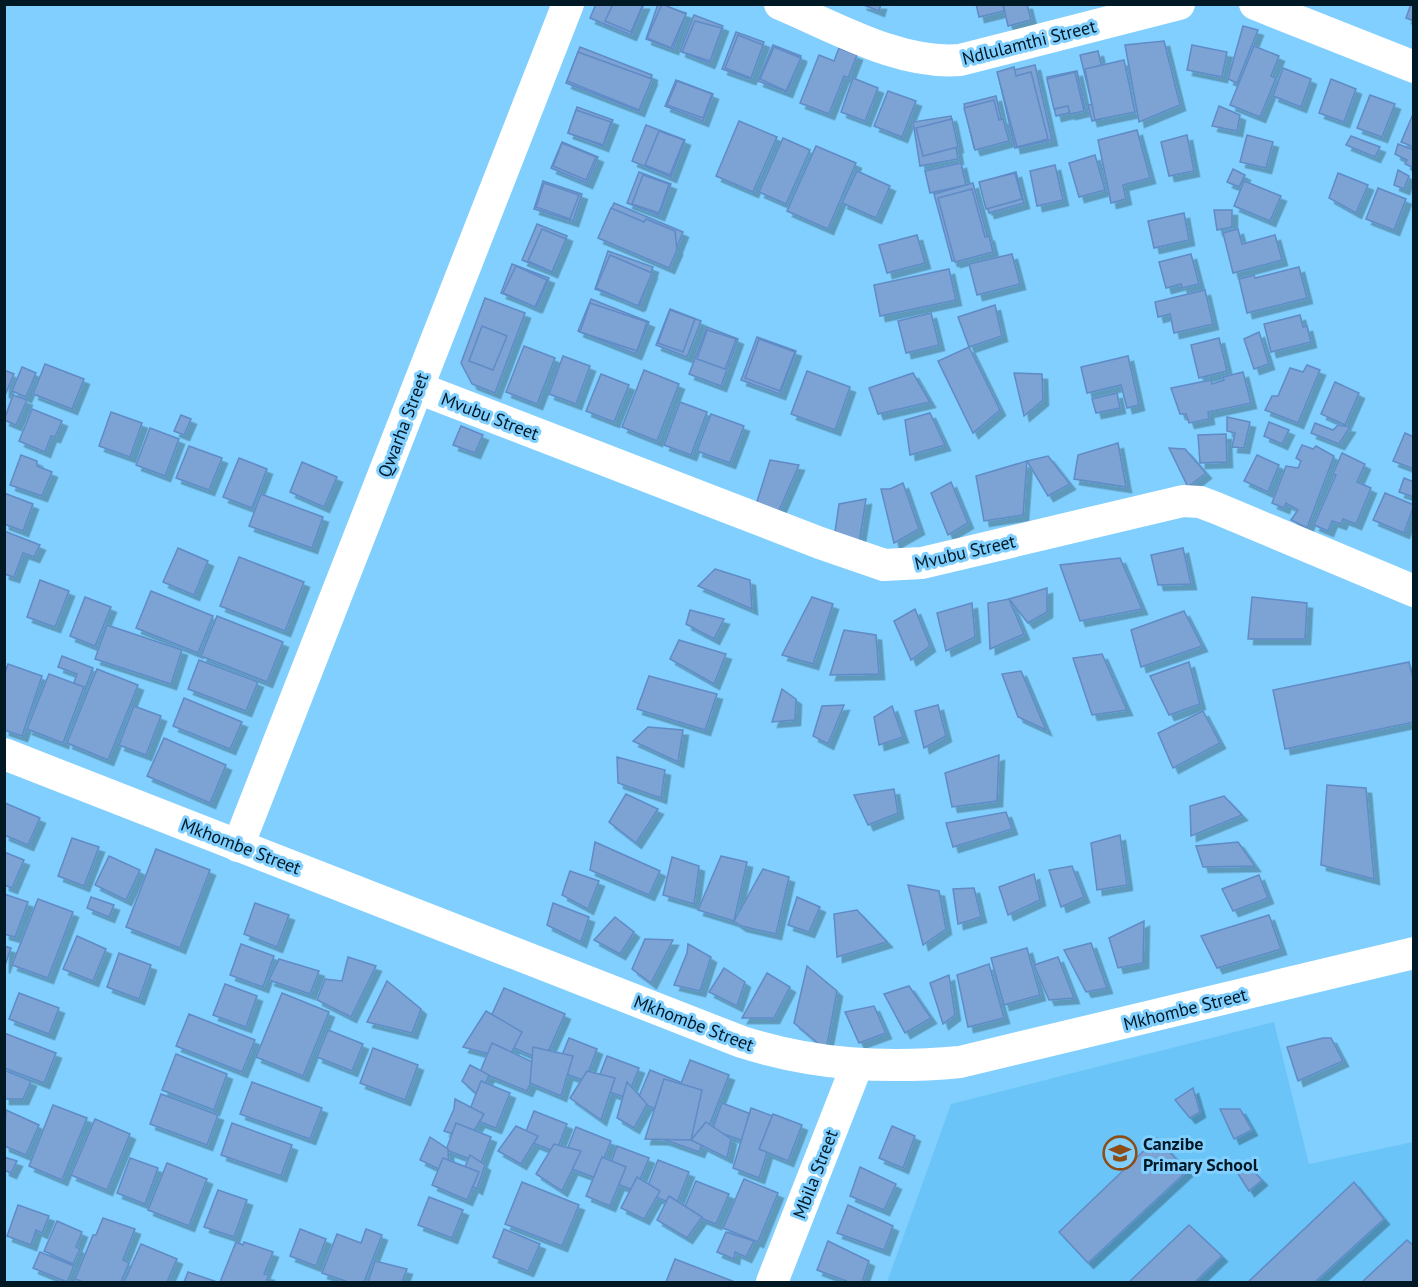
<svg xmlns="http://www.w3.org/2000/svg" width="1418" height="1287" font-family="'PT Sans',sans-serif">
  <style>
    .built { fill: #6bc4f7 }
    .building { fill: #7da2d4; stroke: #5f8bc6; stroke-width: 1.5; filter: url(#shadow) }
    .lines { fill: none; stroke-linecap: round; stroke-linejoin: round }
    .minor { stroke: #fff; stroke-width: 32 }
    .labels { text-anchor: middle; dominant-baseline: central; stroke-width: 6; stroke-linejoin: round; paint-order: stroke }
    .street-label { font-size: 18px; fill: #011825; stroke: #80cffe }
    .poi-label { font-size: 18px; font-weight: bold; fill: #011825; stroke: #80cffe; text-anchor: start }
  </style>
  <defs>
    <filter id="shadow"><feDropShadow dx="5.5" dy="5.5" stdDeviation="0" flood-color="#0004"/></filter>
  </defs>
  <rect width="100%" height="100%" fill="#80cffe"/>
  <!-- built -->
  <polygon class="built" points="1274,1022 1309,1164 1413,1142 1413,1282 887,1282 951,1104"/>
  <!-- building -->
  <g class="building">
    <polygon points="596,4 644,4 631,35 590,18"/>
    <polygon points="613,4 643,4 631,32 605,21"/>
    <polygon points="658,4 686,13 673,49 646,39"/>
    <polygon points="662,4 686,14 671,48 647,38"/>
    <polygon points="861,4 881,4 879,11"/>
    <polygon points="976,4 1003,4 1004,11 979,17"/>
    <polygon points="1003,4 1027,4 1031,20 1008,26"/>
    <polygon points="1411,4 1414,4 1414,21 1406,18"/>
    <polygon points="694,15 723,26 709,63 680,51"/>
    <polygon points="695,21 722,28 710,61 682,52"/>
    <polygon points="1243,26 1258,30 1237,83 1228,79"/>
    <polygon points="736,32 764,42 750,79 722,69"/>
    <polygon points="738,35 763,45 751,78 725,68"/>
    <polygon points="1164,41 1180,105 1139,122 1125,45"/>
    <polygon points="773,45 801,56 787,92 758,81"/>
    <polygon points="1192,45 1227,52 1222,77 1187,70"/>
    <polygon points="1254,46 1279,56 1271,76 1276,78 1260,117 1230,105"/>
    <polygon points="580,47 652,75 639,111 566,83"/>
    <polygon points="774,47 801,58 786,91 760,79"/>
    <polygon points="839,48 857,55 848,78 844,76 829,114 800,103 819,55 834,61"/>
    <polygon points="1098,51 1102,68 1122,63 1133,111 1092,121 1088,105 1092,104 1080,55"/>
    <polygon points="578,52 652,79 639,110 567,81"/>
    <polygon points="1124,60 1135,112 1095,120 1085,69"/>
    <polygon points="1035,65 1052,140 1015,148 998,74"/>
    <polygon points="1014,67 1016,76 1031,72 1048,139 1017,147 997,72"/>
    <polygon points="1283,68 1311,79 1301,107 1273,96"/>
    <polygon points="1077,71 1085,109 1056,116 1047,77"/>
    <polygon points="1075,72 1084,111 1070,114 1068,106 1054,109 1047,79"/>
    <polygon points="853,78 878,88 865,121 841,112"/>
    <polygon points="1331,79 1356,89 1344,122 1319,113"/>
    <polygon points="676,80 713,94 703,121 665,106"/>
    <polygon points="677,81 712,94 703,118 667,105"/>
    <polygon points="888,91 916,101 902,137 874,126"/>
    <polygon points="1370,95 1395,104 1382,137 1357,128"/>
    <polygon points="996,96 1006,140 974,148 964,104"/>
    <polygon points="994,100 999,120 1003,119 1009,141 975,150 964,108"/>
    <polygon points="1219,106 1240,115 1237,131 1212,126"/>
    <polygon points="577,107 613,120 603,146 568,133"/>
    <polygon points="576,110 611,122 603,145 568,133"/>
    <polygon points="1414,112 1414,147 1401,142"/>
    <polygon points="951,116 958,159 920,166 913,122"/>
    <polygon points="952,119 958,147 923,156 916,128"/>
    <polygon points="739,121 777,137 753,192 716,176"/>
    <polygon points="646,125 685,140 671,177 632,161"/>
    <polygon points="1137,130 1150,178 1123,185 1126,199 1111,203 1098,140"/>
    <polygon points="659,131 684,140 670,175 645,165"/>
    <polygon points="1187,135 1194,171 1169,176 1161,142"/>
    <polygon points="1247,135 1273,142 1266,168 1240,162"/>
    <polygon points="1351,136 1380,147 1375,157 1346,145"/>
    <polygon points="783,138 810,150 786,204 759,192"/>
    <polygon points="562,142 598,157 587,183 551,168"/>
    <polygon points="562,143 596,157 586,180 553,166"/>
    <polygon points="1398,144 1414,150 1414,168 1405,164 1407,160 1395,154"/>
    <polygon points="816,146 856,163 828,229 787,211"/>
    <polygon points="1095,155 1105,190 1079,197 1069,163"/>
    <polygon points="961,163 966,185 930,193 925,171"/>
    <polygon points="1055,165 1063,200 1037,206 1030,171"/>
    <polygon points="1233,169 1245,175 1239,187 1227,182"/>
    <polygon points="1398,170 1409,176 1404,189 1394,185"/>
    <polygon points="857,171 890,186 876,218 842,203"/>
    <polygon points="639,172 671,184 659,215 627,203"/>
    <polygon points="1016,172 1024,203 989,213 980,182"/>
    <polygon points="1015,173 1022,199 986,209 979,182"/>
    <polygon points="1338,173 1368,185 1356,213 1329,198"/>
    <polygon points="643,175 669,184 659,213 632,204"/>
    <polygon points="543,181 582,194 573,221 534,209"/>
    <polygon points="1244,181 1281,196 1270,221 1234,206"/>
    <polygon points="544,183 579,195 570,219 536,207"/>
    <polygon points="973,183 991,250 952,261 934,194"/>
    <polygon points="1378,188 1406,199 1394,230 1366,219"/>
    <polygon points="972,189 985,237 989,236 993,252 955,262 938,198"/>
    <polygon points="614,203 683,232 670,264 600,235"/>
    <polygon points="611,208 644,222 646,219 675,231 677,250 669,268 598,238"/>
    <polygon points="1214,210 1232,210 1232,227 1217,230"/>
    <polygon points="1184,213 1189,240 1154,248 1148,221"/>
    <polygon points="537,224 567,236 552,272 522,260"/>
    <polygon points="542,229 566,239 552,272 528,261"/>
    <polygon points="1238,229 1242,244 1275,235 1282,260 1233,273 1223,233"/>
    <polygon points="917,235 925,263 887,273 879,245"/>
    <polygon points="608,251 653,267 640,305 595,289"/>
    <polygon points="1012,254 1020,284 977,295 969,264"/>
    <polygon points="1191,254 1199,284 1182,288 1181,284 1166,288 1159,262"/>
    <polygon points="610,255 652,273 638,306 596,288"/>
    <polygon points="512,264 549,278 537,307 501,293"/>
    <polygon points="516,266 547,280 535,307 503,293"/>
    <polygon points="1299,267 1307,298 1247,313 1239,279 1254,275 1255,278"/>
    <polygon points="949,269 956,300 880,316 874,285"/>
    <polygon points="1205,290 1213,324 1174,333 1170,314 1158,317 1155,302"/>
    <polygon points="485,298 525,313 495,393 472,384 461,363"/>
    <polygon points="591,299 649,322 636,354 578,331"/>
    <polygon points="590,303 647,322 637,351 580,332"/>
    <polygon points="995,305 1002,336 969,347 958,317"/>
    <polygon points="670,309 701,321 687,357 656,345"/>
    <polygon points="670,310 695,319 683,352 658,343"/>
    <polygon points="931,313 939,345 906,353 898,321"/>
    <polygon points="1300,315 1303,327 1307,326 1311,342 1271,352 1264,324"/>
    <polygon points="482,326 507,336 493,370 469,361"/>
    <polygon points="707,327 738,339 721,386 689,374"/>
    <polygon points="707,330 736,339 725,369 697,359"/>
    <polygon points="1259,332 1269,364 1254,369 1244,339"/>
    <polygon points="757,337 796,351 780,394 741,380"/>
    <polygon points="1219,338 1227,371 1199,378 1191,345"/>
    <polygon points="759,339 795,352 780,391 745,378"/>
    <polygon points="524,346 555,358 537,404 506,392"/>
    <polygon points="969,347 1000,410 973,433 938,361"/>
    <polygon points="563,356 590,366 576,404 549,394"/>
    <polygon points="1128,356 1139,405 1127,408 1121,385 1087,393 1081,367"/>
    <polygon points="45,364 84,379 72,409 33,394"/>
    <polygon points="1307,365 1320,370 1298,423 1265,410 1272,396 1278,396 1290,368 1303,372"/>
    <polygon points="22,367 36,373 26,397 12,391"/>
    <polygon points="4,370 14,374 6,393 4,392"/>
    <polygon points="644,370 679,384 657,441 622,427"/>
    <polygon points="807,371 850,387 835,430 791,414"/>
    <polygon points="1243,372 1251,403 1208,412 1209,419 1189,423 1186,414 1180,414 1171,388 1211,380 1212,384 1224,380 1223,377"/>
    <polygon points="913,373 930,402 878,414 869,388"/>
    <polygon points="1014,373 1042,374 1043,400 1024,416"/>
    <polygon points="601,374 629,385 614,422 586,411"/>
    <polygon points="1335,382 1359,393 1345,425 1321,414"/>
    <polygon points="1117,393 1120,408 1096,413 1092,399"/>
    <polygon points="13,395 27,400 16,425 4,420"/>
    <polygon points="680,402 707,412 691,455 664,445"/>
    <polygon points="32,409 62,421 55,437 51,436 45,452 19,441"/>
    <polygon points="111,412 142,423 130,457 99,446"/>
    <polygon points="930,413 945,445 910,455 905,420"/>
    <polygon points="711,414 744,426 730,463 697,451"/>
    <polygon points="181,415 191,419 184,435 174,431"/>
    <polygon points="1227,417 1250,422 1244,448 1232,447 1235,433 1227,431"/>
    <polygon points="1269,422 1289,430 1282,444 1264,436"/>
    <polygon points="1315,423 1333,430 1338,425 1350,427 1339,444 1311,433"/>
    <polygon points="461,426 483,435 475,453 453,445"/>
    <polygon points="150,428 179,439 165,476 136,465"/>
    <polygon points="1405,433 1414,437 1414,469 1393,461"/>
    <polygon points="1226,434 1227,462 1200,463 1198,435"/>
    <polygon points="1118,443 1126,487 1074,479 1078,455"/>
    <polygon points="1302,445 1313,449 1316,446 1334,456 1307,528 1291,520 1298,510 1286,503 1284,508 1272,503 1286,466 1298,468 1301,461 1296,458"/>
    <polygon points="189,446 222,458 209,490 176,478"/>
    <polygon points="1169,448 1185,449 1206,473 1188,487"/>
    <polygon points="1342,453 1365,464 1357,482 1371,488 1356,524 1343,519 1341,524 1332,521 1328,531 1314,525 1336,475 1333,474"/>
    <polygon points="21,455 37,461 37,466 52,472 42,496 10,485"/>
    <polygon points="1257,455 1279,465 1268,492 1244,481"/>
    <polygon points="1048,456 1070,484 1048,496 1027,461"/>
    <polygon points="239,458 267,469 252,508 223,497"/>
    <polygon points="770,460 799,465 778,513 755,508"/>
    <polygon points="1027,461 1023,515 984,521 976,476"/>
    <polygon points="302,462 337,477 324,507 290,492"/>
    <polygon points="1404,478 1414,482 1414,497 1399,492"/>
    <polygon points="951,482 968,523 948,535 931,493"/>
    <polygon points="903,483 919,529 894,543 881,489 890,489"/>
    <polygon points="4,493 33,504 23,531 4,524"/>
    <polygon points="1385,493 1414,505 1404,533 1373,520"/>
    <polygon points="261,494 323,517 312,548 249,526"/>
    <polygon points="866,499 859,543 834,539 839,504"/>
    <polygon points="4,531 40,545 34,557 23,553 14,577 4,574"/>
    <polygon points="178,548 208,561 194,595 163,582"/>
    <polygon points="1183,548 1191,584 1158,585 1151,555"/>
    <polygon points="239,557 304,582 285,631 220,606"/>
    <polygon points="1120,558 1142,609 1080,621 1060,565"/>
    <polygon points="715,569 750,580 752,609 698,586"/>
    <polygon points="40,580 69,591 55,627 27,617"/>
    <polygon points="1047,588 1047,612 1028,623 1009,599"/>
    <polygon points="151,591 213,616 198,653 136,628"/>
    <polygon points="85,597 111,607 95,646 70,636"/>
    <polygon points="812,597 833,604 813,664 782,655"/>
    <polygon points="1252,597 1307,603 1305,639 1248,639"/>
    <polygon points="1009,599 1024,634 990,649 988,603"/>
    <polygon points="972,603 975,637 946,651 937,613"/>
    <polygon points="915,609 930,646 911,660 894,621"/>
    <polygon points="690,610 724,619 714,639 686,624"/>
    <polygon points="1184,611 1202,646 1141,667 1131,630"/>
    <polygon points="217,616 283,642 267,682 201,656"/>
    <polygon points="107,625 182,650 171,684 95,659"/>
    <polygon points="844,630 876,635 879,674 830,675"/>
    <polygon points="679,640 726,654 714,684 670,659"/>
    <polygon points="1102,654 1127,710 1092,715 1073,658"/>
    <polygon points="62,656 93,668 85,689 73,685 77,674 58,667"/>
    <polygon points="199,660 258,682 246,711 188,689"/>
    <polygon points="1189,662 1200,704 1169,715 1150,676"/>
    <polygon points="1409,662 1414,682 1414,722 1285,749 1273,690"/>
    <polygon points="8,664 42,676 22,736 4,730 4,675"/>
    <polygon points="97,669 138,685 108,760 67,743"/>
    <polygon points="1021,671 1046,730 1018,717 1002,674"/>
    <polygon points="49,674 84,687 63,743 27,729"/>
    <polygon points="649,676 717,694 705,730 637,709"/>
    <polygon points="782,689 796,699 795,720 772,722"/>
    <polygon points="184,698 242,722 230,749 173,726"/>
    <polygon points="844,705 828,744 813,736 822,706"/>
    <polygon points="938,705 946,736 924,748 915,711"/>
    <polygon points="134,706 161,716 146,755 119,745"/>
    <polygon points="892,706 903,737 879,745 874,717"/>
    <polygon points="1203,711 1220,743 1173,768 1158,733"/>
    <polygon points="648,727 683,730 678,762 633,741"/>
    <polygon points="164,738 226,765 210,803 147,776"/>
    <polygon points="999,755 997,801 952,807 945,773"/>
    <polygon points="617,757 665,770 661,798 618,783"/>
    <polygon points="1327,785 1366,788 1374,879 1321,865"/>
    <polygon points="894,789 898,813 868,825 854,795"/>
    <polygon points="626,794 658,809 636,843 609,822"/>
    <polygon points="1224,796 1242,815 1191,836 1190,806"/>
    <polygon points="5,803 40,818 28,845 4,835"/>
    <polygon points="1006,812 1012,829 953,847 946,823"/>
    <polygon points="1120,835 1127,885 1097,890 1091,843"/>
    <polygon points="72,838 99,847 84,886 58,876"/>
    <polygon points="595,842 660,871 649,895 590,870"/>
    <polygon points="1238,842 1255,866 1203,867 1196,846"/>
    <polygon points="156,849 210,870 180,948 126,927"/>
    <polygon points="4,852 24,860 12,888 4,885"/>
    <polygon points="109,856 140,870 126,900 95,885"/>
    <polygon points="721,856 747,862 734,921 698,910"/>
    <polygon points="672,857 699,866 694,904 663,895"/>
    <polygon points="1072,866 1084,897 1061,907 1049,870"/>
    <polygon points="763,869 789,877 776,934 741,926 734,921"/>
    <polygon points="570,871 599,881 588,909 562,895"/>
    <polygon points="1034,874 1040,900 1008,915 999,887"/>
    <polygon points="1259,875 1268,898 1233,911 1222,889"/>
    <polygon points="908,885 939,891 946,929 923,945"/>
    <polygon points="974,888 981,917 958,924 953,889"/>
    <polygon points="4,894 28,902 15,937 4,934"/>
    <polygon points="91,897 114,905 109,917 87,908"/>
    <polygon points="797,897 820,907 809,932 788,925"/>
    <polygon points="38,899 73,912 48,978 12,965"/>
    <polygon points="255,903 289,915 277,947 244,934"/>
    <polygon points="553,903 589,917 581,942 547,925"/>
    <polygon points="857,910 887,942 837,957 834,914"/>
    <polygon points="1269,915 1281,949 1217,968 1201,936"/>
    <polygon points="615,917 634,932 620,954 594,940"/>
    <polygon points="1144,921 1143,963 1118,968 1109,938"/>
    <polygon points="77,936 106,949 93,981 63,969"/>
    <polygon points="645,939 673,940 651,983 632,969"/>
    <polygon points="1091,943 1107,988 1086,992 1064,950"/>
    <polygon points="241,944 274,956 263,987 230,975"/>
    <polygon points="688,944 711,957 700,991 674,985 687,953"/>
    <polygon points="4,946 11,948 4,968"/>
    <polygon points="1027,948 1040,995 1004,1005 991,958"/>
    <polygon points="119,953 151,965 139,999 107,987"/>
    <polygon points="348,957 376,966 351,1017 317,1000 325,979 342,981"/>
    <polygon points="1058,957 1074,998 1049,1000 1034,965"/>
    <polygon points="279,959 319,971 310,994 269,980"/>
    <polygon points="989,964 1004,1018 968,1027 957,975"/>
    <polygon points="807,966 837,991 826,1050 794,1023"/>
    <polygon points="724,968 745,982 737,1006 709,992"/>
    <polygon points="767,973 790,987 774,1018 742,1018"/>
    <polygon points="949,975 955,1015 943,1024 930,983"/>
    <polygon points="387,981 421,1009 412,1033 367,1022"/>
    <polygon points="225,984 257,996 246,1027 213,1015"/>
    <polygon points="909,986 931,1018 905,1033 884,994"/>
    <polygon points="504,988 565,1014 544,1061 483,1034"/>
    <polygon points="19,993 59,1008 49,1034 9,1019"/>
    <polygon points="282,993 329,1012 303,1076 256,1057"/>
    <polygon points="874,1006 886,1033 859,1043 845,1012"/>
    <polygon points="486,1011 522,1032 508,1059 463,1047"/>
    <polygon points="189,1014 255,1040 242,1072 176,1046"/>
    <polygon points="328,1030 363,1044 352,1071 317,1057"/>
    <polygon points="4,1033 56,1053 44,1083 4,1068"/>
    <polygon points="569,1038 597,1049 585,1081 556,1070"/>
    <polygon points="1323,1038 1331,1038 1343,1061 1298,1081 1287,1047"/>
    <polygon points="492,1043 539,1065 527,1091 480,1072"/>
    <polygon points="533,1047 573,1056 561,1096 530,1083"/>
    <polygon points="373,1048 418,1065 405,1100 360,1083"/>
    <polygon points="176,1054 227,1074 214,1110 162,1090"/>
    <polygon points="607,1056 639,1068 627,1098 595,1087"/>
    <polygon points="690,1060 729,1075 699,1152 660,1138"/>
    <polygon points="470,1065 489,1075 480,1097 462,1081"/>
    <polygon points="4,1070 31,1081 23,1099 4,1099"/>
    <polygon points="650,1070 680,1082 667,1114 637,1101"/>
    <polygon points="587,1071 615,1078 601,1120 570,1098"/>
    <polygon points="664,1079 702,1090 691,1140 645,1139"/>
    <polygon points="481,1081 510,1093 496,1128 467,1117"/>
    <polygon points="252,1082 322,1108 310,1139 240,1114"/>
    <polygon points="627,1082 647,1104 634,1128 617,1118"/>
    <polygon points="1193,1088 1200,1112 1190,1118 1175,1100"/>
    <polygon points="161,1094 218,1115 207,1145 150,1124"/>
    <polygon points="455,1099 484,1114 469,1139 444,1131 454,1109"/>
    <polygon points="722,1103 759,1117 750,1143 712,1130"/>
    <polygon points="53,1105 87,1118 62,1180 29,1166"/>
    <polygon points="751,1108 778,1118 759,1178 733,1168"/>
    <polygon points="1220,1109 1240,1109 1252,1130 1234,1139"/>
    <polygon points="6,1110 39,1125 26,1155 4,1146"/>
    <polygon points="534,1111 567,1124 556,1152 523,1139"/>
    <polygon points="773,1114 802,1125 788,1161 759,1149"/>
    <polygon points="95,1119 130,1134 107,1190 71,1175"/>
    <polygon points="706,1122 731,1139 727,1158 691,1140"/>
    <polygon points="232,1123 292,1145 281,1176 221,1155"/>
    <polygon points="456,1123 491,1137 481,1163 446,1150"/>
    <polygon points="516,1126 538,1136 521,1164 498,1151"/>
    <polygon points="892,1126 915,1136 903,1168 879,1158"/>
    <polygon points="576,1127 611,1141 596,1178 561,1165"/>
    <polygon points="430,1137 448,1149 449,1174 420,1160"/>
    <polygon points="1157,1138 1187,1171 1088,1263 1059,1232"/>
    <polygon points="554,1144 581,1151 562,1191 536,1174"/>
    <polygon points="617,1146 649,1158 635,1191 605,1179"/>
    <polygon points="470,1155 485,1165 477,1189 460,1178"/>
    <polygon points="4,1157 17,1161 11,1173 4,1170"/>
    <polygon points="602,1157 626,1167 610,1206 586,1196"/>
    <polygon points="130,1158 158,1168 145,1204 117,1193"/>
    <polygon points="443,1158 479,1172 467,1200 432,1185"/>
    <polygon points="658,1160 689,1172 676,1205 645,1193"/>
    <polygon points="167,1163 207,1179 189,1226 148,1210"/>
    <polygon points="1245,1163 1262,1180 1249,1191 1235,1169"/>
    <polygon points="860,1167 896,1184 884,1210 850,1196"/>
    <polygon points="637,1177 660,1191 644,1219 621,1208"/>
    <polygon points="744,1179 778,1193 758,1242 723,1228"/>
    <polygon points="696,1181 729,1194 716,1224 683,1211"/>
    <polygon points="522,1182 579,1205 562,1246 505,1224"/>
    <polygon points="1354,1182 1384,1219 1315,1282 1248,1282"/>
    <polygon points="218,1190 247,1200 234,1237 204,1227"/>
    <polygon points="669,1196 702,1217 687,1238 657,1220"/>
    <polygon points="429,1197 463,1210 452,1238 418,1225"/>
    <polygon points="18,1205 49,1216 42,1233 36,1230 31,1245 7,1236"/>
    <polygon points="848,1205 893,1226 884,1250 837,1233"/>
    <polygon points="103,1218 135,1229 123,1260 129,1263 121,1282 83,1282 75,1279 93,1235 96,1235"/>
    <polygon points="57,1221 82,1232 76,1247 80,1249 73,1264 44,1251"/>
    <polygon points="1189,1225 1222,1256 1195,1282 1129,1282"/>
    <polygon points="300,1229 326,1239 316,1266 290,1256"/>
    <polygon points="366,1229 382,1235 364,1282 348,1282 322,1273 337,1234 361,1243"/>
    <polygon points="504,1229 540,1244 528,1271 493,1257"/>
    <polygon points="726,1232 754,1241 746,1257 735,1252 734,1259 717,1252"/>
    <polygon points="1407,1240 1414,1246 1414,1282 1362,1282"/>
    <polygon points="828,1241 869,1261 862,1282 849,1282 817,1270"/>
    <polygon points="236,1242 243,1245 244,1242 273,1252 264,1274 269,1275 266,1282 220,1282"/>
    <polygon points="141,1244 177,1259 167,1282 124,1282"/>
    <polygon points="40,1252 74,1266 67,1282 33,1268"/>
    <polygon points="675,1259 735,1282 666,1282"/>
    <polygon points="375,1261 407,1269 402,1282 368,1282"/>
    <polygon points="188,1272 217,1282 184,1282"/>
  </g>
  <g class="lines">
    <!-- minor -->
    <g class="minor">
      <path d="M 780,4 C 835,27 899,65 960,60 L 1179,4"/>
      <polyline points="1255,4 1414,67"/>
      <polyline points="418,388 820,543 884,565 922,563 1183,501 1200,502 1216,508 1414,591"/>
      <path d="M 4,754 L 742,1042 C 815,1065 885,1069 960,1062 L 1414,953"/>
      <polyline points="238,846 568,4"/>
      <polyline points="772,1282 857,1065"/>
    </g>
  </g>
  <!-- icons -->
  <defs>
    <g id="school-ring" transform="scale(1.725)"><circle r="9.5" fill="#80cffe" stroke="#8d4d16" stroke-width="1.5"/><path d="M0-5L7-2L0 1L-7-2ZM-4 1L0 2.5L4 1V4Q0 6-4 4Z" fill="#8d4d16"/></g>
  </defs>
  <g fill-rule="evenodd">
    <use href="#school-ring" x="1120" y="1153"/>
  </g>
  <g class="labels">
    <!-- street labels -->
    <g class="street-label">
      <text transform="translate(1029 42) rotate(-14)">Ndlulamthi Street</text>
      <text transform="translate(490 416) rotate(21)">Mvubu Street</text>
      <text transform="translate(403 425) rotate(-69)">Qwarha Street</text>
      <text transform="translate(965 552) rotate(-13)">Mvubu Street</text>
      <text transform="translate(241 846) rotate(21)">Mkhombe Street</text>
      <text transform="translate(1185 1009) rotate(-14)">Mkhombe Street</text>
      <text transform="translate(694 1023) rotate(21)">Mkhombe Street</text>
      <text transform="translate(815 1174) rotate(-69)">Mbila Street</text>
    </g>
    <!-- poi labels -->
    <g class="poi-label">
      <text x="1143" y="1143">Canzibe<tspan x="1143" dy="21">Primary School</tspan></text>
    </g>
  </g>
  <!-- border -->
  <rect width="1418" height="1287" fill="none" stroke="#011825" stroke-width="12"/>
</svg>
